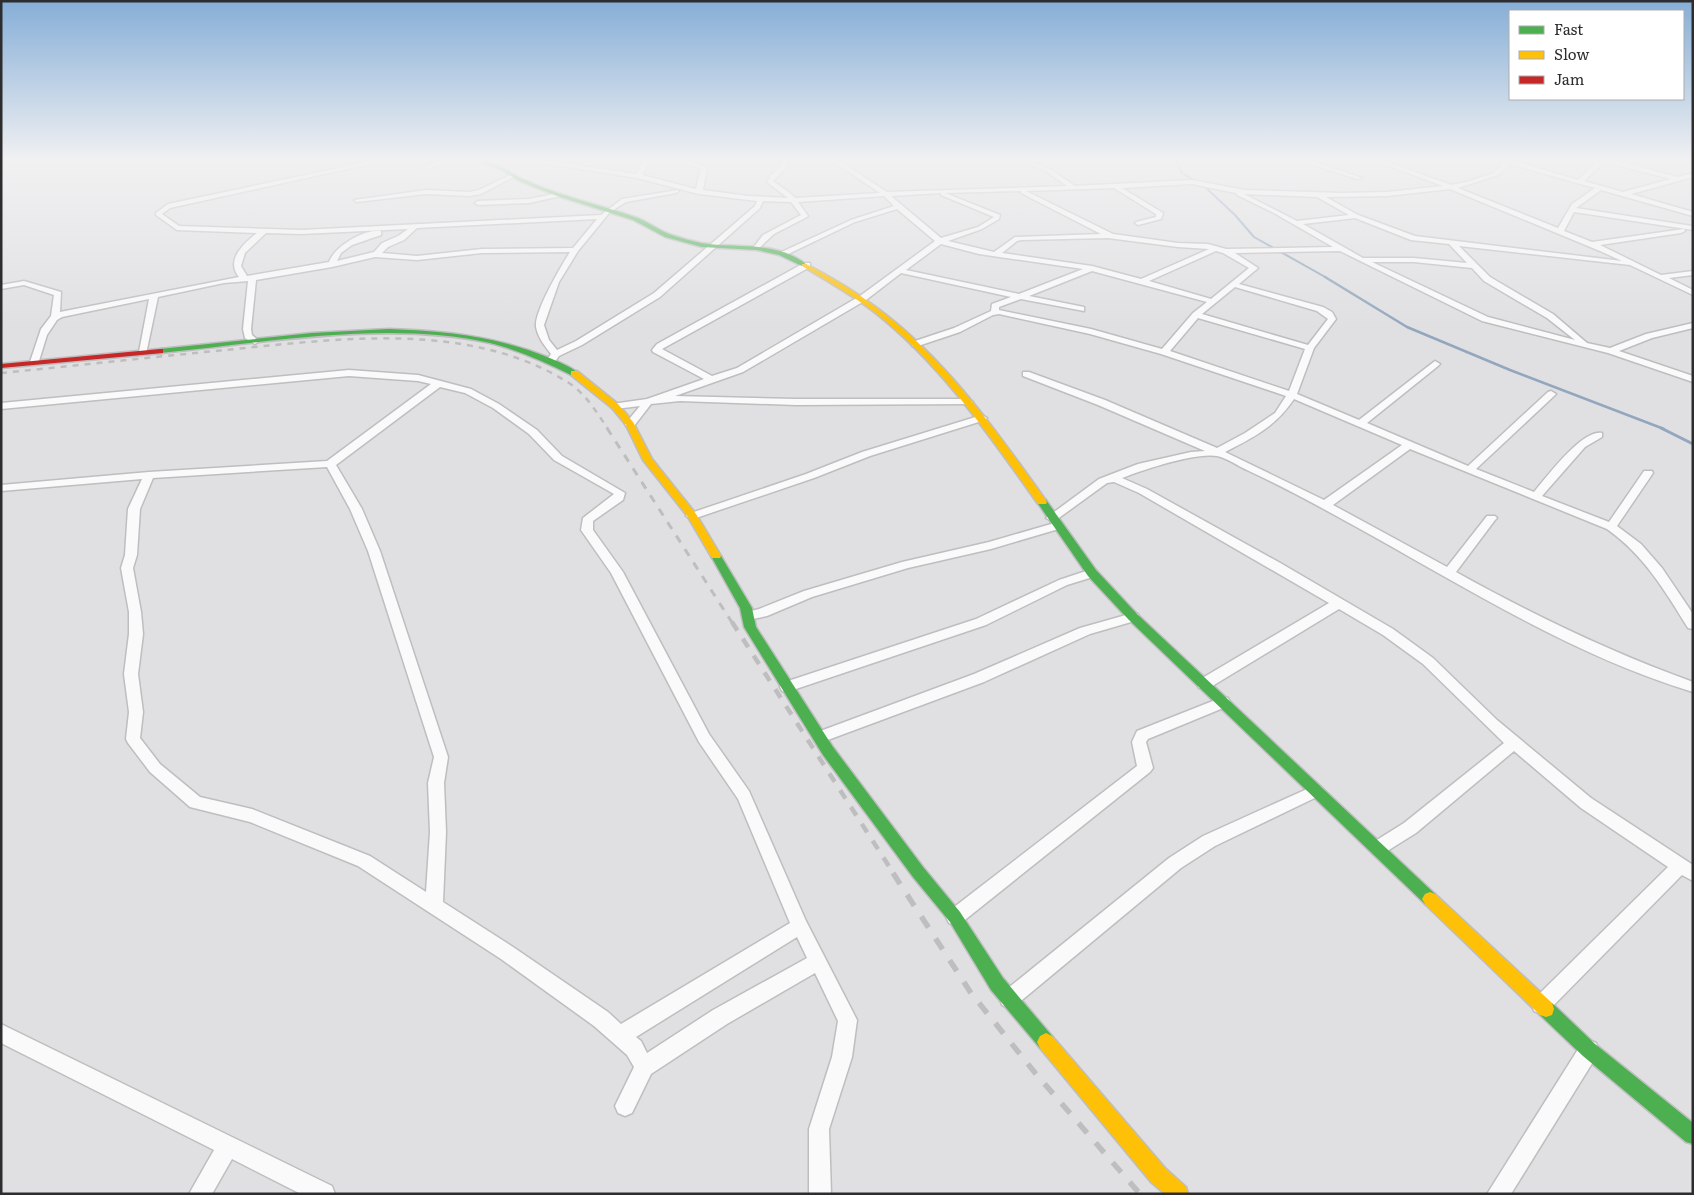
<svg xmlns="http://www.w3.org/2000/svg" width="1694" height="1195" font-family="Literata,serif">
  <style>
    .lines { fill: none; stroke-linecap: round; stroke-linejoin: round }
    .stream-far2 { stroke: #92a6bd; stroke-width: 2 }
    .stream-far1 { stroke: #92a6bd; stroke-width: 2.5 }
    .stream { stroke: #92a6bd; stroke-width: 3 }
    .street-casing { stroke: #bebec0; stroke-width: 3 }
    .fast-casing { stroke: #bebec0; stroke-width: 3 }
    .slow-casing { stroke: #bebec0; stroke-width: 3 }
    .jam-casing { stroke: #bebec0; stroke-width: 3 }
    .street { fill: #fafafb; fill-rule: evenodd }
    .fast { fill: #4caf50; fill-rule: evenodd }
    .slow { fill: #ffc107; fill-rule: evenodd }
    .jam { fill: #c62828; fill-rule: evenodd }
    .rail-far3 { stroke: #bebebf; stroke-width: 2.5; stroke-dasharray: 6 6; stroke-linecap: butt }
    .rail-far2 { stroke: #bebebf; stroke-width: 3; stroke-dasharray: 8 8; stroke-linecap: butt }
    .rail-far1 { stroke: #bebebf; stroke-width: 4.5; stroke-dasharray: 10 10; stroke-linecap: butt }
    .rail { stroke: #bebebf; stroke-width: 5.5; stroke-dasharray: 13 13; stroke-linecap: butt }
  </style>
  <rect width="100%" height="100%" fill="#e0e0e2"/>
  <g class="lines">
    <!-- stream-far2 -->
    <polyline class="stream-far2" points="1176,160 1182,173 1204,186 1235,215 1254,237 1327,278"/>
    <!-- stream-far1 -->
    <polyline class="stream-far1" points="1325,277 1407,327 1510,370 1664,429"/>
    <!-- stream -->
    <polyline class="stream" points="1661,428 1693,444"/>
    <!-- street casing -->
    <g class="street-casing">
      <g id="street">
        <path d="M 376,160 L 388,160 L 170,208 L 162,214 L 179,226 L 301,230 L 601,215 L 622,199 L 678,190 L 679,191 L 676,193 L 626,202 L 610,212 L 578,251 L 559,282 L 544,325 L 549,340 L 557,350 L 576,341 L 654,293 L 755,206 L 757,201 L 699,194 L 637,178 L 523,160 L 542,160 L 636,174 L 644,160 L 650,160 L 642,175 L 696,189 L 701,168 L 672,160 L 683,160 L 707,167 L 703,190 L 748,196 L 788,198 L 767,182 L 771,175 L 781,166 L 782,160 L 788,160 L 787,167 L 773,181 L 790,193 L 795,198 L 880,193 L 831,160 L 838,160 L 887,192 L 1067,186 L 1046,171 L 1019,160 L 1028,160 L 1050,169 L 1075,186 L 1192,180 L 1244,190 L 1342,193 L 1387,192 L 1443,186 L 1373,160 L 1382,160 L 1451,185 L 1467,182 L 1494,173 L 1503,163 L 1498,160 L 1512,160 L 1578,180 L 1598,160 L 1613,160 L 1678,177 L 1693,173 L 1693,177 L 1631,194 L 1693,212 L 1693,216 L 1601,190 L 1576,208 L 1692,226 L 1693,230 L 1574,212 L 1564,231 L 1592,242 L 1684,229 L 1685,231 L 1681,233 L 1600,245 L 1661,275 L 1693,271 L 1693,275 L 1669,278 L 1693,290 L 1693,295 L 1630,265 L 1459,246 L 1490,277 L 1553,314 L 1587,343 L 1610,348 L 1646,334 L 1693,323 L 1693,328 L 1652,338 L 1619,351 L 1693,376 L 1693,382 L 1608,353 L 1482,321 L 1340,251 L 1235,253 L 1258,268 L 1239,284 L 1323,307 L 1332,312 L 1336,319 L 1314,348 L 1297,394 L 1359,420 L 1435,361 L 1440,364 L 1438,366 L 1367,423 L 1468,466 L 1548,392 L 1551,391 L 1556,394 L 1554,396 L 1476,469 L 1534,492 C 1546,478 1582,429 1602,433 L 1602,437 L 1585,447 L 1542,496 L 1609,522 L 1644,471 L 1652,471 L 1653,473 L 1617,526 L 1641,544 L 1662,568 L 1693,614 L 1693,629 L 1688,628 C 1665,591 1644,555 1607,529 L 1410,449 L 1333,505 L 1447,567 L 1487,516 L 1495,516 L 1497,518 L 1495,520 L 1456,572 C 1533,615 1610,652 1693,682 L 1693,692 C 1571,655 1462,585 1351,524 C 1317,505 1283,487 1247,470 C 1238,466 1227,458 1217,456 C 1196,452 1142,470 1122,478 L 1147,489 L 1282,564 L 1393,629 L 1433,658 L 1497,720 L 1591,798 L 1693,865 L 1693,881 L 1682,875 L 1548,1011 L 1541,1014 L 1534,1011 L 1532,1005 L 1534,999 L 1668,867 L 1581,808 L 1514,751 L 1416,833 L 1384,853 L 1378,855 L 1372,853 L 1370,848 L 1372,843 L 1404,823 L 1504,743 L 1423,664 L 1383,635 L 1339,609 L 1209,688 L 1199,688 L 1197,684 L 1199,680 L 1329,603 L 1139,493 L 1114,482 L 1107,483 L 1056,520 L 1052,521 L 1046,518 L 1099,479 L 1138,464 L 1191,452 L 1205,451 L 1098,405 L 1023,376 L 1023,372 L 1029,372 L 1105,400 L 1217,448 L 1245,433 L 1275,413 L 1286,396 L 1161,354 L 1090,334 L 999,314 L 993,315 L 960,332 L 918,346 L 912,346 L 912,342 L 954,328 L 991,311 L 992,304 L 1011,297 L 901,273 L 866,300 L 743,372 L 675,396 L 796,399 L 968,399 L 973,402 L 971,404 L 796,405 L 680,401 L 651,404 L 634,426 L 626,426 L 625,424 L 640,406 L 615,409 L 612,408 L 612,404 L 647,399 L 704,379 L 653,352 L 652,350 L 657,344 L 804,263 L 810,263 L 810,267 L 662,349 L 712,376 L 737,368 L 860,296 L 935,241 L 897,209 L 855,222 L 784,256 L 777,254 L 851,220 L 894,206 L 884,196 L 798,202 L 808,216 L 807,217 L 774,234 L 757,250 L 753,248 L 763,235 L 801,215 L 791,202 L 763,201 L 760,208 L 660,297 L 582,345 L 559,356 L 554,363 L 551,364 L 546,361 L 551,354 C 545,346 538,338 536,327 C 534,312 561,266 570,252 L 482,253 L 417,260 L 375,257 L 332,267 L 256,280 L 251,329 L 252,335 L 259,341 L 255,344 L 245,338 L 243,329 L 248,281 L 224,283 L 158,297 L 146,354 L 139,352 L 149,299 L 62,317 L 57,320 L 47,335 L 38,364 L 30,362 L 41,329 L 51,316 L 54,295 L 24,285 L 1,289 L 1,285 L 24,281 L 61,292 L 60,312 L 239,277 C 225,260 244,243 257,233 L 177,230 L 156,215 L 156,213 L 168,204 ZM 1604,162 L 1671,179 L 1623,192 L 1584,181 ZM 1509,164 L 1595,188 L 1572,204 L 1558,228 L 1458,188 L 1498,175 ZM 1192,184 L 1236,193 L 1237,195 L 1274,213 L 1333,247 L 1226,249 L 1208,244 L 1178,243 L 1113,234 L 1026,191 L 1114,188 L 1156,214 L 1156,217 L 1136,222 L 1135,223 L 1138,225 L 1161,219 L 1163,213 L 1122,188 ZM 1450,189 L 1600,251 L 1622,261 L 1415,236 L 1358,215 L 1326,197 L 1387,196 ZM 1021,191 L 1021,193 L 1101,234 L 1015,237 L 994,252 L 948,241 L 982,229 L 999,219 L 1000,215 L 945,193 ZM 941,193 L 941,195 L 994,217 L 978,227 L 941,238 L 891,196 ZM 1244,194 L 1317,197 L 1349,215 L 1297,221 ZM 1355,218 L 1411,240 L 1449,244 L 1467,263 L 1414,258 L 1363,258 L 1303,224 ZM 597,219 L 573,248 L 482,249 L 417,256 L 382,253 L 388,247 L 404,240 L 417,228 ZM 408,229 L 398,236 L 382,243 L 374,252 L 337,261 L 341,253 L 352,245 L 381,235 L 381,231 C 364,229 335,246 329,262 L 247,276 L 241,266 L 245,253 L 266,233 L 301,234 ZM 1108,238 L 1178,247 L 1209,249 L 1141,279 L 1092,266 L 1002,253 L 1017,241 L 1021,240 ZM 941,244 L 979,254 L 1083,269 L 1019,294 L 906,270 ZM 1216,251 L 1223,253 L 1249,268 L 1211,299 L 1149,281 ZM 1372,262 L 1414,262 L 1472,268 L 1484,281 L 1547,318 L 1575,340 L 1488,317 ZM 1092,271 L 1207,302 L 1193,313 L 1162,349 L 1091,329 L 999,310 L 999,307 L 1021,299 L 1084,311 L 1084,307 L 1029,296 ZM 1235,287 L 1317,311 L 1328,319 L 1308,345 L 1202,314 ZM 1198,318 L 1305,349 L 1289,391 L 1170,351 ZM 1294,399 L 1402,445 L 1324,500 L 1225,452 C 1254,437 1275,427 1294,399 Z"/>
        <polygon points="444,160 453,160 428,169 423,168"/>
        <polygon points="1298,160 1308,160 1362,178 1357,179"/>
        <polygon points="1657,160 1666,160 1657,164 1654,162"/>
        <polygon points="512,174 517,175 481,194 469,196 426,194 357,202 354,200 426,190 469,192 479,190"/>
        <polygon points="559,193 562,195 561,196 529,203 478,205 475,203 478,201 529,199"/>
        <path d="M 349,370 L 418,375 L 471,389 L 499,404 L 537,430 L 562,456 L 625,493 L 623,500 L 593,521 L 593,530 L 623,572 L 709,734 L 749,791 L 806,921 L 857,1020 L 852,1057 L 829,1129 L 831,1194 L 809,1194 L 809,1129 L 832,1057 L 838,1021 L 815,973 L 727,1024 L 651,1074 L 632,1113 L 625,1116 L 618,1113 L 615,1106 L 634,1067 L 627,1055 L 594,1026 L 501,959 L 358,866 L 250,822 L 190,807 L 150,772 L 128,743 L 126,739 L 129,712 L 124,674 L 129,634 L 129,612 L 121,568 L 125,555 L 128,509 L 142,479 L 1,491 L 1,485 L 149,472 L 327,461 L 431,384 L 418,381 L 349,376 L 1,409 L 1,403 ZM 440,387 L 465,393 L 493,408 L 529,434 L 554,460 L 614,494 L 583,518 L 581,530 L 611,573 L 699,742 L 738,799 L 790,923 L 621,1024 L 608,1012 L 513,947 L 443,902 L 446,832 L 444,783 L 448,757 L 380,551 L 362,509 L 336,465 ZM 327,467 L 350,509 L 368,551 L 434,757 L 428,783 L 430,832 L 426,892 L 370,856 L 252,809 L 200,797 L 160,764 L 140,738 L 143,712 L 138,674 L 143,634 L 141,612 L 133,568 L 137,555 L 140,509 L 153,478 ZM 797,937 L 807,958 L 713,1010 L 647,1053 L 641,1041 L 636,1037 Z"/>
        <polygon points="982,415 987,418 985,420 870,456 814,478 696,518 692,519 686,516 688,514 806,474 862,452"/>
        <polygon points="1058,522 1062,524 1064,526 1062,528 991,549 908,568 812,597 767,616 748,620 742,616 743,613 759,609 804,591 902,562 989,542"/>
        <polygon points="1092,569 1096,570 1098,573 1096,576 1067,585 986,625 787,692 782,691 780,687 782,683 976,619 1059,580"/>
        <polygon points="1133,613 1138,614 1139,617 1138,620 1090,634 984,682 825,741 820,743 815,741 813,737 815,733 974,674 1080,628"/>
        <polygon points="1223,697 1228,698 1230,702 1228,706 1148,739 1146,742 1153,768 1150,772 961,923 955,925 949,923 946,917 949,911 1137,766 1132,742 1137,731"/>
        <polygon points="1316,785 1321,787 1324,791 1321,795 1215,846 1181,868 1016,1005 1009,1008 1002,1005 1000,999 1002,993 1169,858 1203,836"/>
        <polygon points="1,1024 332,1186 335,1194 301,1194 232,1159 212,1194 189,1194 214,1150 1,1043"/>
        <polygon points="1589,1040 1596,1043 1599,1050 1596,1057 1511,1194 1487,1194 1582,1043"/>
      </g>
    </g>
    <!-- fast casing -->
    <g class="fast-casing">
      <g id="fast">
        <path d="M 474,160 C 494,160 507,171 523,179 C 558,196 598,204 635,217 C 648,221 659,231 672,235 C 681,238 692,241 701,243 C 737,249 777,240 807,265 L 802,266 L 779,255 L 757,250 L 702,247 L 665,237 L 633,220 L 557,196 L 519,181 L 502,170 Z"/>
        <path d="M 389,329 C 444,331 496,336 547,357 C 557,361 570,366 578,373 L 577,375 L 571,375 C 545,362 518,350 490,343 C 387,320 264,343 160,353 L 156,351 L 160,349 L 312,333 Z"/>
        <polygon points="1042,499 1046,500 1096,570 1137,614 1435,894 1438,899 1435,904 1430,906 1425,904 1129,620 1088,576 1037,502"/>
        <polygon points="716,553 721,556 752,608 756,627 833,747 923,867 960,912 1003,978 1052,1036 1055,1042 1052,1048 1046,1051 1040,1048 991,990 950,922 913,877 823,755 744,627 740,608 711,556"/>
        <polygon points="1546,1001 1552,1003 1595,1044 1693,1123 1693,1144 1686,1142 1583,1056 1540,1015 1538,1009 1540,1003"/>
      </g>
    </g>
    <!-- slow casing -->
    <g class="slow-casing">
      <g id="slow">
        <path d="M 802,264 L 806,264 C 831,277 855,291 877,308 C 946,359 998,433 1047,502 L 1046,504 L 1038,504 C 990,436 940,363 873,311 C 850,294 826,280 802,266 Z"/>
        <polygon points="571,371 577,371 618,404 633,422 652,459 696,514 721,556 720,558 712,558 688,517 643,460 626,425 612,408 571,375"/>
        <polygon points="1430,892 1435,894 1552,1003 1554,1009 1552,1015 1546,1017 1540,1015 1425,904 1422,899 1425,894"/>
        <polygon points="1046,1033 1052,1036 1165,1168 1186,1187 1188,1194 1165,1194 1151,1182 1040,1048 1037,1042 1040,1036"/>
      </g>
    </g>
    <!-- jam casing -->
    <g class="jam-casing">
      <polygon id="jam" points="160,349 163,349 163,353 1,368 1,364"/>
    </g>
    <!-- street -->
    <use href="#street" class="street"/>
    <!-- fast -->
    <use href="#fast" class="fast"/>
    <!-- slow -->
    <use href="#slow" class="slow"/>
    <!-- jam -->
    <use href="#jam" class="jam"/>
    <!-- rail-far3 -->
    <path class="rail-far3" d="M 1,373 C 72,366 144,358 215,351 C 330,340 466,318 569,383 C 586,394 597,413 608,429"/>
    <!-- rail-far2 -->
    <polyline class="rail-far2" points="607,428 733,624"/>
    <!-- rail-far1 -->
    <polyline class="rail-far1" points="732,622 894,874"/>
    <!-- rail -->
    <polyline class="rail" points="893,873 971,993 1036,1074 1140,1194"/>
  </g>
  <!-- sky -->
  <linearGradient id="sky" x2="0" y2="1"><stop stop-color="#85aed7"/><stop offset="0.49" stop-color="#f1f1f2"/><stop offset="1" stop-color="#f1f1f2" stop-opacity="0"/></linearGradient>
  <rect width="1694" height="327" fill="url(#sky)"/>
  <!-- border -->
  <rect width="1694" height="1195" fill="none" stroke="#2d2d2f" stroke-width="5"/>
  <!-- legend -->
  <rect x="1509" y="10" width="175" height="90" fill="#ffffff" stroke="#ababac"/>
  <rect x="1519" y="26" width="25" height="8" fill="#4caf50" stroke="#ababac"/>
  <text x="1554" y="35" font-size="15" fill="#2d2d2f">Fast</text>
  <rect x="1519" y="51" width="25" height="8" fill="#ffc107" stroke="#ababac"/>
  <text x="1554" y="60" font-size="15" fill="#2d2d2f">Slow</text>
  <rect x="1519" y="76" width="25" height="8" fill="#c62828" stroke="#ababac"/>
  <text x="1554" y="85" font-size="15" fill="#2d2d2f">Jam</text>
</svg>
